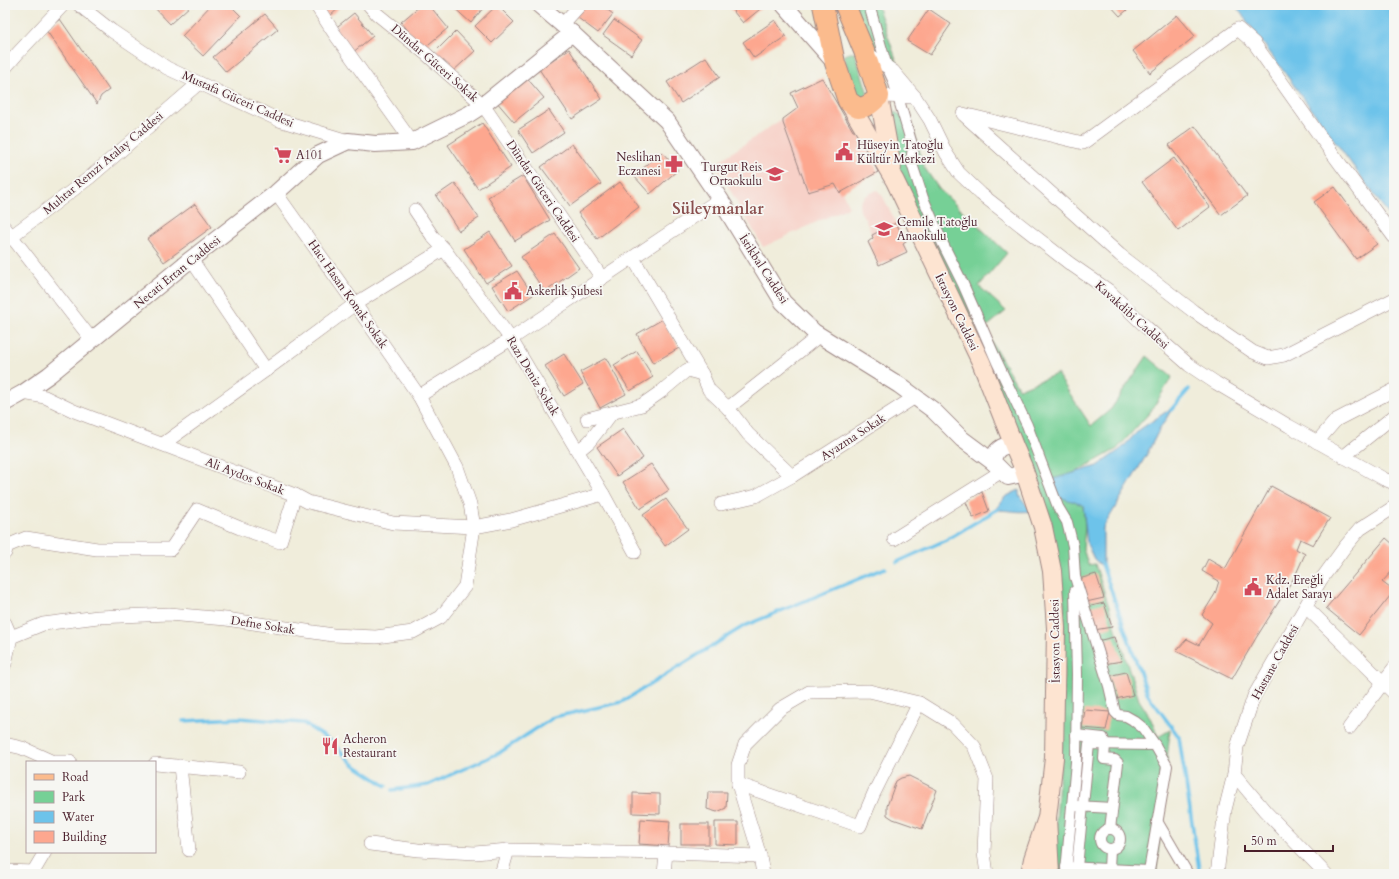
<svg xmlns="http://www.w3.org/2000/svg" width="1399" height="879" font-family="Cardo,serif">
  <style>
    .built { fill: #f7d1c8 }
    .green { fill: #76d096; stroke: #607860 }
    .water { fill: #6dc3ea; stroke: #5c718a }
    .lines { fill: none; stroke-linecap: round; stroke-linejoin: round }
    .stream { stroke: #6dc3ea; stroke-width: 3.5 }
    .building { fill: #fda78f }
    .pedestrian-casing { stroke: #9d8683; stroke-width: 12 }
    .minor-casing { stroke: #9d8683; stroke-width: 14 }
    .tertiary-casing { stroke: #9d8683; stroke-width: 18 }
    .secondary-casing { stroke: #9d8683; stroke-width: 20 }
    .primary-casing { stroke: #9d8683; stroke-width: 22 }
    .pedestrian { stroke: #fff; stroke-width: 10 }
    .minor { stroke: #fff; stroke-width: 13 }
    .tertiary { stroke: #fff; stroke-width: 16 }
    .secondary { stroke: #fde4d1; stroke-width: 18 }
    .primary { stroke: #fbbb8d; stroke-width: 20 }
    .labels { text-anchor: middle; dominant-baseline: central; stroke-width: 3.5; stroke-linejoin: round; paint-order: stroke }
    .street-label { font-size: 12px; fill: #4a1f2b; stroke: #f6f6f2 }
    .poi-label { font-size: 12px; fill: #4a1f2b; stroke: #f6f6f2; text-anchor: start }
    .district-label { font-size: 16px; font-weight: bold; fill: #894f4e; stroke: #f6f6f2 }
  </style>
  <rect width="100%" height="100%" fill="#f6f6f2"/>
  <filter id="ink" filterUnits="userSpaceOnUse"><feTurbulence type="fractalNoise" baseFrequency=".025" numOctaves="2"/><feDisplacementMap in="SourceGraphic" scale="8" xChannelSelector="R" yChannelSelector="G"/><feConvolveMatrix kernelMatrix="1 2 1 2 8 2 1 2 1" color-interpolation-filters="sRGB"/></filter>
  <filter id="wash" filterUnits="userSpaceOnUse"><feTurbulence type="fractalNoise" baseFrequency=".012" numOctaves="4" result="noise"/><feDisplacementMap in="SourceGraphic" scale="16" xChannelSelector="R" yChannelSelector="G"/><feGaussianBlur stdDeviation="0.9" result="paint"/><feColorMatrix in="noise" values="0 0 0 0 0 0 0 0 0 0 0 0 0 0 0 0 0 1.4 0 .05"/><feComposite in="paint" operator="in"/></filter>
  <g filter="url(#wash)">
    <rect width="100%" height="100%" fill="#f0eddb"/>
    <!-- built -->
    <g class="built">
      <polygon points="798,108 840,192 842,191 849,207 763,247 715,164"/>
      <polygon points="877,190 882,195 906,242 903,244 907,252 879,265 868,242 873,237 865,219 860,211 859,204 865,196"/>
    </g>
    <!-- green -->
    <g class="green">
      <polygon points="843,5 877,5 905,85 878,61"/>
      <polygon points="850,53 855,53 868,94 864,97 857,97 844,58 845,55"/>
      <polygon points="895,112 900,115 912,126 924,167 939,189 1007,253 979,286 1006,311 984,329 1019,389 1057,374 1091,426 1111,409 1147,356 1172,377 1151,411 1117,449 1072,474 1053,479 1083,505 1085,527 1083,548 1088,565 1095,564 1139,700 1150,717 1158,737 1170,730 1156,874 1052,874 1063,730 1064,603 1057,556 1046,508 1031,457 1022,436 1009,415 901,189 888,115"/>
    </g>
    <!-- water -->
    <g class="water">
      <polygon points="1235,5 1394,5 1394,220 1392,219"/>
      <polygon points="1173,407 1157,434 1147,454 1103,528 1103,567 1094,559 1087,544 1083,505 1059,497 1053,479 1097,466 1121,449 1139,430"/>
      <path d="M 1019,490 L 1019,495 L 1031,511 C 1019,513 1008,510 995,510 L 1005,497 Z"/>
    </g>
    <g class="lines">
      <!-- stream -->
      <g class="stream">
        <polyline points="1171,410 1189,389"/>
        <polyline points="897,562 946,540 998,509"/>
        <polyline points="1102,564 1148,695 1179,737 1199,869"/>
        <polyline points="183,721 239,718 303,723 331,741 353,764 386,786"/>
        <polyline points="392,790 428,785 499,753 554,717 622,702 744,626 885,568"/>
      </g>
    </g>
    <g id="blocks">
      <!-- building -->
      <g class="building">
        <polygon points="152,5 191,5 170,24"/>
        <polygon points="211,5 230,5 241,16 203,56 182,36"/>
        <polygon points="318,5 342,5 329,17"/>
        <polygon points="421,5 429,5 448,28 423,49 401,22"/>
        <polygon points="451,5 482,5 484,7 471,23"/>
        <polygon points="497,5 514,22 492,43 475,26"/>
        <polygon points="583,5 601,5 613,14 598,33 574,15"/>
        <polygon points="728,5 765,5 743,23"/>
        <polygon points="1110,5 1133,5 1120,16"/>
        <polygon points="929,9 951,24 930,55 907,41"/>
        <polygon points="354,13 373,36 352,53 333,30"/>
        <polygon points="265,14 278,29 226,72 213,57"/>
        <polygon points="1177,15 1195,36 1150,73 1133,51"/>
        <polygon points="60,19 109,90 101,96 97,104 46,30"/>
        <polygon points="614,20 642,40 631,55 603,35"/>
        <polygon points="775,20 786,36 754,58 743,42"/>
        <polygon points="456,31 475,51 451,73 433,54"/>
        <polygon points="569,49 602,99 572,119 539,69"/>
        <polygon points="706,57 720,77 681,103 667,82"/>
        <polygon points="526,77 544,98 514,122 496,101"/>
        <polygon points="822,78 853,131 858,131 878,172 840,193 835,184 808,192 783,123 783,119 798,108 791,93"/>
        <polygon points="549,110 564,132 533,153 518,130"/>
        <polygon points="482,123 511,167 478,189 448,145"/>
        <polygon points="1195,126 1247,196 1221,215 1169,145"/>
        <polygon points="572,144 601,184 570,206 541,167"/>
        <polygon points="662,152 678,170 650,194 634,176"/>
        <polygon points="1174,158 1210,207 1178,231 1142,182"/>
        <polygon points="523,176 550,220 515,241 488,197"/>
        <polygon points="620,182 639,207 597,239 578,213"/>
        <polygon points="455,183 479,218 459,231 436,196"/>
        <polygon points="1335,187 1377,244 1356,259 1314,202"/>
        <polygon points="195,204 212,227 164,262 147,239"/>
        <polygon points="896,223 906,242 903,244 907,252 879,265 868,242 873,238 872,235"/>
        <polygon points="490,232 512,266 486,283 464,249"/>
        <polygon points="555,234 579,268 545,292 521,257"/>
        <polygon points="517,271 533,295 508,311 492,286"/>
        <polygon points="663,319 679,348 653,363 637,334"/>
        <polygon points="637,351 653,377 630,391 614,365"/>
        <polygon points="564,354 583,384 564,396 545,366"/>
        <polygon points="606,358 626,394 600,408 580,372"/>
        <polygon points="623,429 643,458 617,476 597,447"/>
        <polygon points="651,464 669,490 640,509 623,482"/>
        <polygon points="1271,486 1330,518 1313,545 1300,539 1296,549 1305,554 1295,576 1256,638 1232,679 1176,651 1187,639 1199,645 1212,623 1202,615 1215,594 1219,581 1202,571 1208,559 1225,569"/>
        <polygon points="982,492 989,511 973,518 965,500"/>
        <polygon points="666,499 688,529 665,546 643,515"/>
        <polygon points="1386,538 1394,545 1394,569 1382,582 1394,591 1359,635 1326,608"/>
        <polygon points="1096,574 1104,598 1086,602 1079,579"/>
        <polygon points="1104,603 1112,627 1094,630 1087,607"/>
        <polygon points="1114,637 1122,661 1104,664 1097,641"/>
        <polygon points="1126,672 1133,695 1116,699 1108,676"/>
        <polygon points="1085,710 1110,712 1106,730 1082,728"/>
        <polygon points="909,776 937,790 922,829 893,819 887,815 887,806 896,781 901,778"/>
        <polygon points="708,792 727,792 726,808 717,812 707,809"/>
        <polygon points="633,793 660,794 660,814 633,813"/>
        <polygon points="641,819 670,821 668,846 639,844"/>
        <polygon points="715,822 738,822 738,845 715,844"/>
        <rect x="681" y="824" width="28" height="20"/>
      </g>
    </g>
  </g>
  <g filter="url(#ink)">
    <use href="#blocks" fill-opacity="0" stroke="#9d8683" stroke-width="1"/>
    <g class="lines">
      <!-- pedestrian casing -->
      <g class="pedestrian-casing">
        <g id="pedestrian">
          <polyline points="869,5 887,67 893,80 913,148 911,161 923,198 943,244 963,284 997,362 1027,425 1058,507 1067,522 1073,546 1075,577 1109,686 1115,712 1118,715 1126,716 1133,720 1143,728 1155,745 1167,766 1149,871 1066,867"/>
          <polyline points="1076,735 1103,738 1105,745 1104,759 1115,760 1118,763 1110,829"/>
          <polyline points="1076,806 1112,808"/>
          <polyline points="1157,821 1188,874"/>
          <circle cx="1110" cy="839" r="10"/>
          <polyline points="1077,867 1089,744 1155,745"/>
          <polyline points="1109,869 1110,849"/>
          <polyline points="1066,872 1076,762 1077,674 1075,591"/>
        </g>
      </g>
      <!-- minor casing -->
      <g class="minor-casing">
        <g id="minor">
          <polyline points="79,5 112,31 167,68 279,120 348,141"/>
          <polyline points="316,5 334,33 412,142"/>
          <polyline points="369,5 377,14 425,53 483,105 602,278"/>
          <polyline points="562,25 580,5"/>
          <polyline points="864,51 893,71 915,97 930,120 946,153 959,173 981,194 1069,263 1108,290 1146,327 1189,365 1216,383 1289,426 1384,479 1394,483"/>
          <polyline points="5,68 18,53 63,5"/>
          <polyline points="879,96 915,97"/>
          <polyline points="963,114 1083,143 1238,29 1254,43 1324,142 1394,237"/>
          <polyline points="965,116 1120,255 1193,311 1253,352 1268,358 1284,355 1394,299"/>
          <polyline points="415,210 433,237 444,249 511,339 603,494 635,552"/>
          <polyline points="5,228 92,340"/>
          <polyline points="5,241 89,178 199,83"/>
          <polyline points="633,258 702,374"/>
          <polyline points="191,259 266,370"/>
          <polyline points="23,393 45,397 74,411 295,495 308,502 393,523 474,527 511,520 603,494"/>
          <polyline points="419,396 511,339 720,199"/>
          <polyline points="587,419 642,405 662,391 687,370 702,374 709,390 728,408"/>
          <polyline points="1317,442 1336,420 1394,390"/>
          <polyline points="163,444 266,370 355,304 444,249"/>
          <polyline points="578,451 589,442 612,413"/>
          <polyline points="1343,457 1394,416"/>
          <polyline points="792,476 748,434 728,408 820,335"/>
          <polyline points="721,504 756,496 792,476 915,397"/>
          <polyline points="894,539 1002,471"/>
          <polyline points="5,553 7,546 26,538 97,549 171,549 197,510 240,528 280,542 295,495"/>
          <polyline points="1306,607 1394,693"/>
          <polyline points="5,623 11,637"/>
          <polyline points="5,664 11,637 43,624 98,617 169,614 226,619 333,635 376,637 413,632 441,617 465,586 474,527 470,504 457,467 419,396 355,304 276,193"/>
          <polyline points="1349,728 1394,668"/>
          <polyline points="5,744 22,748 53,762 70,762"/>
          <polyline points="155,764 239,772"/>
          <polyline points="180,766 189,850"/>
          <polyline points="1234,774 1265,811 1326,874"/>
          <polyline points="738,784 860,826 874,793 919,703"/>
          <polyline points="370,844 418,850 475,853 508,850"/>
          <polyline points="5,871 34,872"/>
          <polyline points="32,874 45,852"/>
          <polyline points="501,874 508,850 666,853 760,856"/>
          <polyline points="664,874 666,853"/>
          <polyline points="763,874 760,856 738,784 738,765 745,744 780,709 809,692 869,691 919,703 953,724 974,746 987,779 984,853 987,874"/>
          <polyline points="1217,874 1225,810 1234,774 1237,747 1254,696 1320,581 1344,548 1360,529 1394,507"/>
        </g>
      </g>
      <!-- tertiary casing -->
      <g class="tertiary-casing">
        <g id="tertiary">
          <polyline points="539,5 572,33 667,121 720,199 783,302 814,332 899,385 933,410 962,439 993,462"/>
          <polyline points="784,5 835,63"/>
          <polyline points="5,403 23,393 49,375 191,259 276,193 318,155 348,141 375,144 412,142 469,114 483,105 572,33"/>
          <path d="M 1014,446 C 1002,444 994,450 993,462 L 1008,477 L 1017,475 L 1023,467"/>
        </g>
      </g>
      <!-- secondary casing -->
      <g class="secondary-casing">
        <g id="secondary">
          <polyline points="879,96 892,168"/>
          <polyline points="848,101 895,181 981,362 1014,446 1023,467 1043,527 1052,571 1056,628 1054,758 1047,818"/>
          <polyline points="1030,874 1033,859 1047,818 1050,874"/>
        </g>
      </g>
      <!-- primary casing -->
      <g class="primary-casing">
        <path id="primary" d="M 823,5 L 835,63 L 848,101 L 858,108 C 868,107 872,103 879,96 L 864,51 L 845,5"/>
      </g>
      <!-- pedestrian -->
      <use href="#pedestrian" class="pedestrian"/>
      <!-- minor -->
      <use href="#minor" class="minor"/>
      <!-- tertiary -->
      <use href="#tertiary" class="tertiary"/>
      <!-- secondary -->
      <use href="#secondary" class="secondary"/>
      <!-- primary -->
      <use href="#primary" class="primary"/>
    </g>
  </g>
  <!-- icons -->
  <defs>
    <g id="civic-bare" transform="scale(1.38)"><path d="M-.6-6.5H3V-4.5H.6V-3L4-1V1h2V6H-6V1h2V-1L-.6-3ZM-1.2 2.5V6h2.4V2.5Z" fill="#d1495b" stroke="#f6f6f2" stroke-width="2.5" paint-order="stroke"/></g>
    <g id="supermarket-bare" transform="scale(1.38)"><path d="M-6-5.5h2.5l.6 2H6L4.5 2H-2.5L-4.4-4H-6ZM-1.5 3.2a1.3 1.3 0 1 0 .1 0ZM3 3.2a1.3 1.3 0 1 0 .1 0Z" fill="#d1495b" stroke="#f6f6f2" stroke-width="2.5" paint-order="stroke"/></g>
    <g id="pharmacy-bare" transform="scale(1.38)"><path d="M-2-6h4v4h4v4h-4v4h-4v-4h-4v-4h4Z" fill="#d1495b" stroke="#f6f6f2" stroke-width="2.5" paint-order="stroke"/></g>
    <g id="school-bare" transform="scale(1.38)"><path d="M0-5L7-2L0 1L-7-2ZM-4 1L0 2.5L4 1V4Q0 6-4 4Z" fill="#d1495b" stroke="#f6f6f2" stroke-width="2.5" paint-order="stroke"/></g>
    <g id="restaurant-bare" transform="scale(1.38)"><path d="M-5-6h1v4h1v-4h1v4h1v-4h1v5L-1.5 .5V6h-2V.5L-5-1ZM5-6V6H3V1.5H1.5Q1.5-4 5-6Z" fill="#d1495b" stroke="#f6f6f2" stroke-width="2.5" paint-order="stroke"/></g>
  </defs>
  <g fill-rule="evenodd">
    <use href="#civic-bare" x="844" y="152"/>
    <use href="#supermarket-bare" x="283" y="155"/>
    <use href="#pharmacy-bare" x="674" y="164"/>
    <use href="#school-bare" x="775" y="174"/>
    <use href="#school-bare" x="884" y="229"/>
    <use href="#civic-bare" x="513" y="291"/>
    <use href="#civic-bare" x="1253" y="587"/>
    <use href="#restaurant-bare" x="330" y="746"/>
  </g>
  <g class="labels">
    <!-- street labels -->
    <g class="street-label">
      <text transform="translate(435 63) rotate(41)">Dündar Güceri Sokak</text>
      <text transform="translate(238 99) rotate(24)">Mustafa Güceri Caddesi</text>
      <text transform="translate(103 163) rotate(-40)">Muhtar Remzi Atalay Caddesi</text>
      <text transform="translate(543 191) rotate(56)">Dündar Güceri Caddesi</text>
      <text transform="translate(764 269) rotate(57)">İstikbal Caddesi</text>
      <text transform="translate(177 272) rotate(-39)">Necati Ertan Caddesi</text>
      <text transform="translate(348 294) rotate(55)">Hacı Hasan Konak Sokak</text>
      <text transform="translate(957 312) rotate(64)">İstasyon Caddesi</text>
      <text transform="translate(1132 315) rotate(42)">Kavakdibi Caddesi</text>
      <text transform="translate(533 376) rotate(59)">Razı Deniz Sokak</text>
      <text transform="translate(853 437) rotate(-33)">Ayazma Sokak</text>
      <text transform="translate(245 476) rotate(21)">Ali Aydos Sokak</text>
      <text transform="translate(263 625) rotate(9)">Defne Sokak</text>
      <text transform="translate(1055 641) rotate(-91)">İstasyon Caddesi</text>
      <text transform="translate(1275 662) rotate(-61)">Hastane Caddesi</text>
    </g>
    <!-- poi labels -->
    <g class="poi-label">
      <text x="857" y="145">Hüseyin Tatoğlu<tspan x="857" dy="14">Kültür Merkezi</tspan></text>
      <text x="296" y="155">A101</text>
      <text x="661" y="157" text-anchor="end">Neslihan<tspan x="661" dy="14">Eczanesi</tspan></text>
      <text x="762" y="167" text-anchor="end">Turgut Reis<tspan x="762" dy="14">Ortaokulu</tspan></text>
      <text x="897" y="222">Cemile Tatoğlu<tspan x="897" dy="14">Anaokulu</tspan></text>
      <text x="526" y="291">Askerlik Şubesi</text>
      <text x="1266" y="580">Kdz. Ereğli<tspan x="1266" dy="14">Adalet Sarayı</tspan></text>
      <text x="343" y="739">Acheron<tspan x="343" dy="14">Restaurant</tspan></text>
    </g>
    <!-- district labels -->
    <g class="district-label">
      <text x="718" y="209">Süleymanlar</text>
    </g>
  </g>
  <!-- margin -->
  <rect width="1399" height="879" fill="none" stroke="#f6f6f2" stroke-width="20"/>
  <!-- legend -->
  <rect x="26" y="761" width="130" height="92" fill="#f6f6f2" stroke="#b1a0a2"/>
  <rect x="34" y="774" width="20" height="6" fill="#fbbb8d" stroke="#b1a0a2"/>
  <text x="62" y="781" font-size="12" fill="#4a1f2b">Road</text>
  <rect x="34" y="791" width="20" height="12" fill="#76d096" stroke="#b1a0a2"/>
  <text x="62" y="801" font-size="12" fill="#4a1f2b">Park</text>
  <rect x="34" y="811" width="20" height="12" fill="#6dc3ea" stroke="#b1a0a2"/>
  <text x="62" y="821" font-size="12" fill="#4a1f2b">Water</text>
  <rect x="34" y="831" width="20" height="12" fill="#fda78f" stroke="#b1a0a2"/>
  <text x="62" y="841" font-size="12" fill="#4a1f2b">Building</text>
  <!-- scale -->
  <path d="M1245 845v6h88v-6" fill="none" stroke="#4a1f2b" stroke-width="2"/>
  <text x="1251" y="845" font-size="12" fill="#4a1f2b" stroke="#f6f6f2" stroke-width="3" paint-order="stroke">50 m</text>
</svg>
